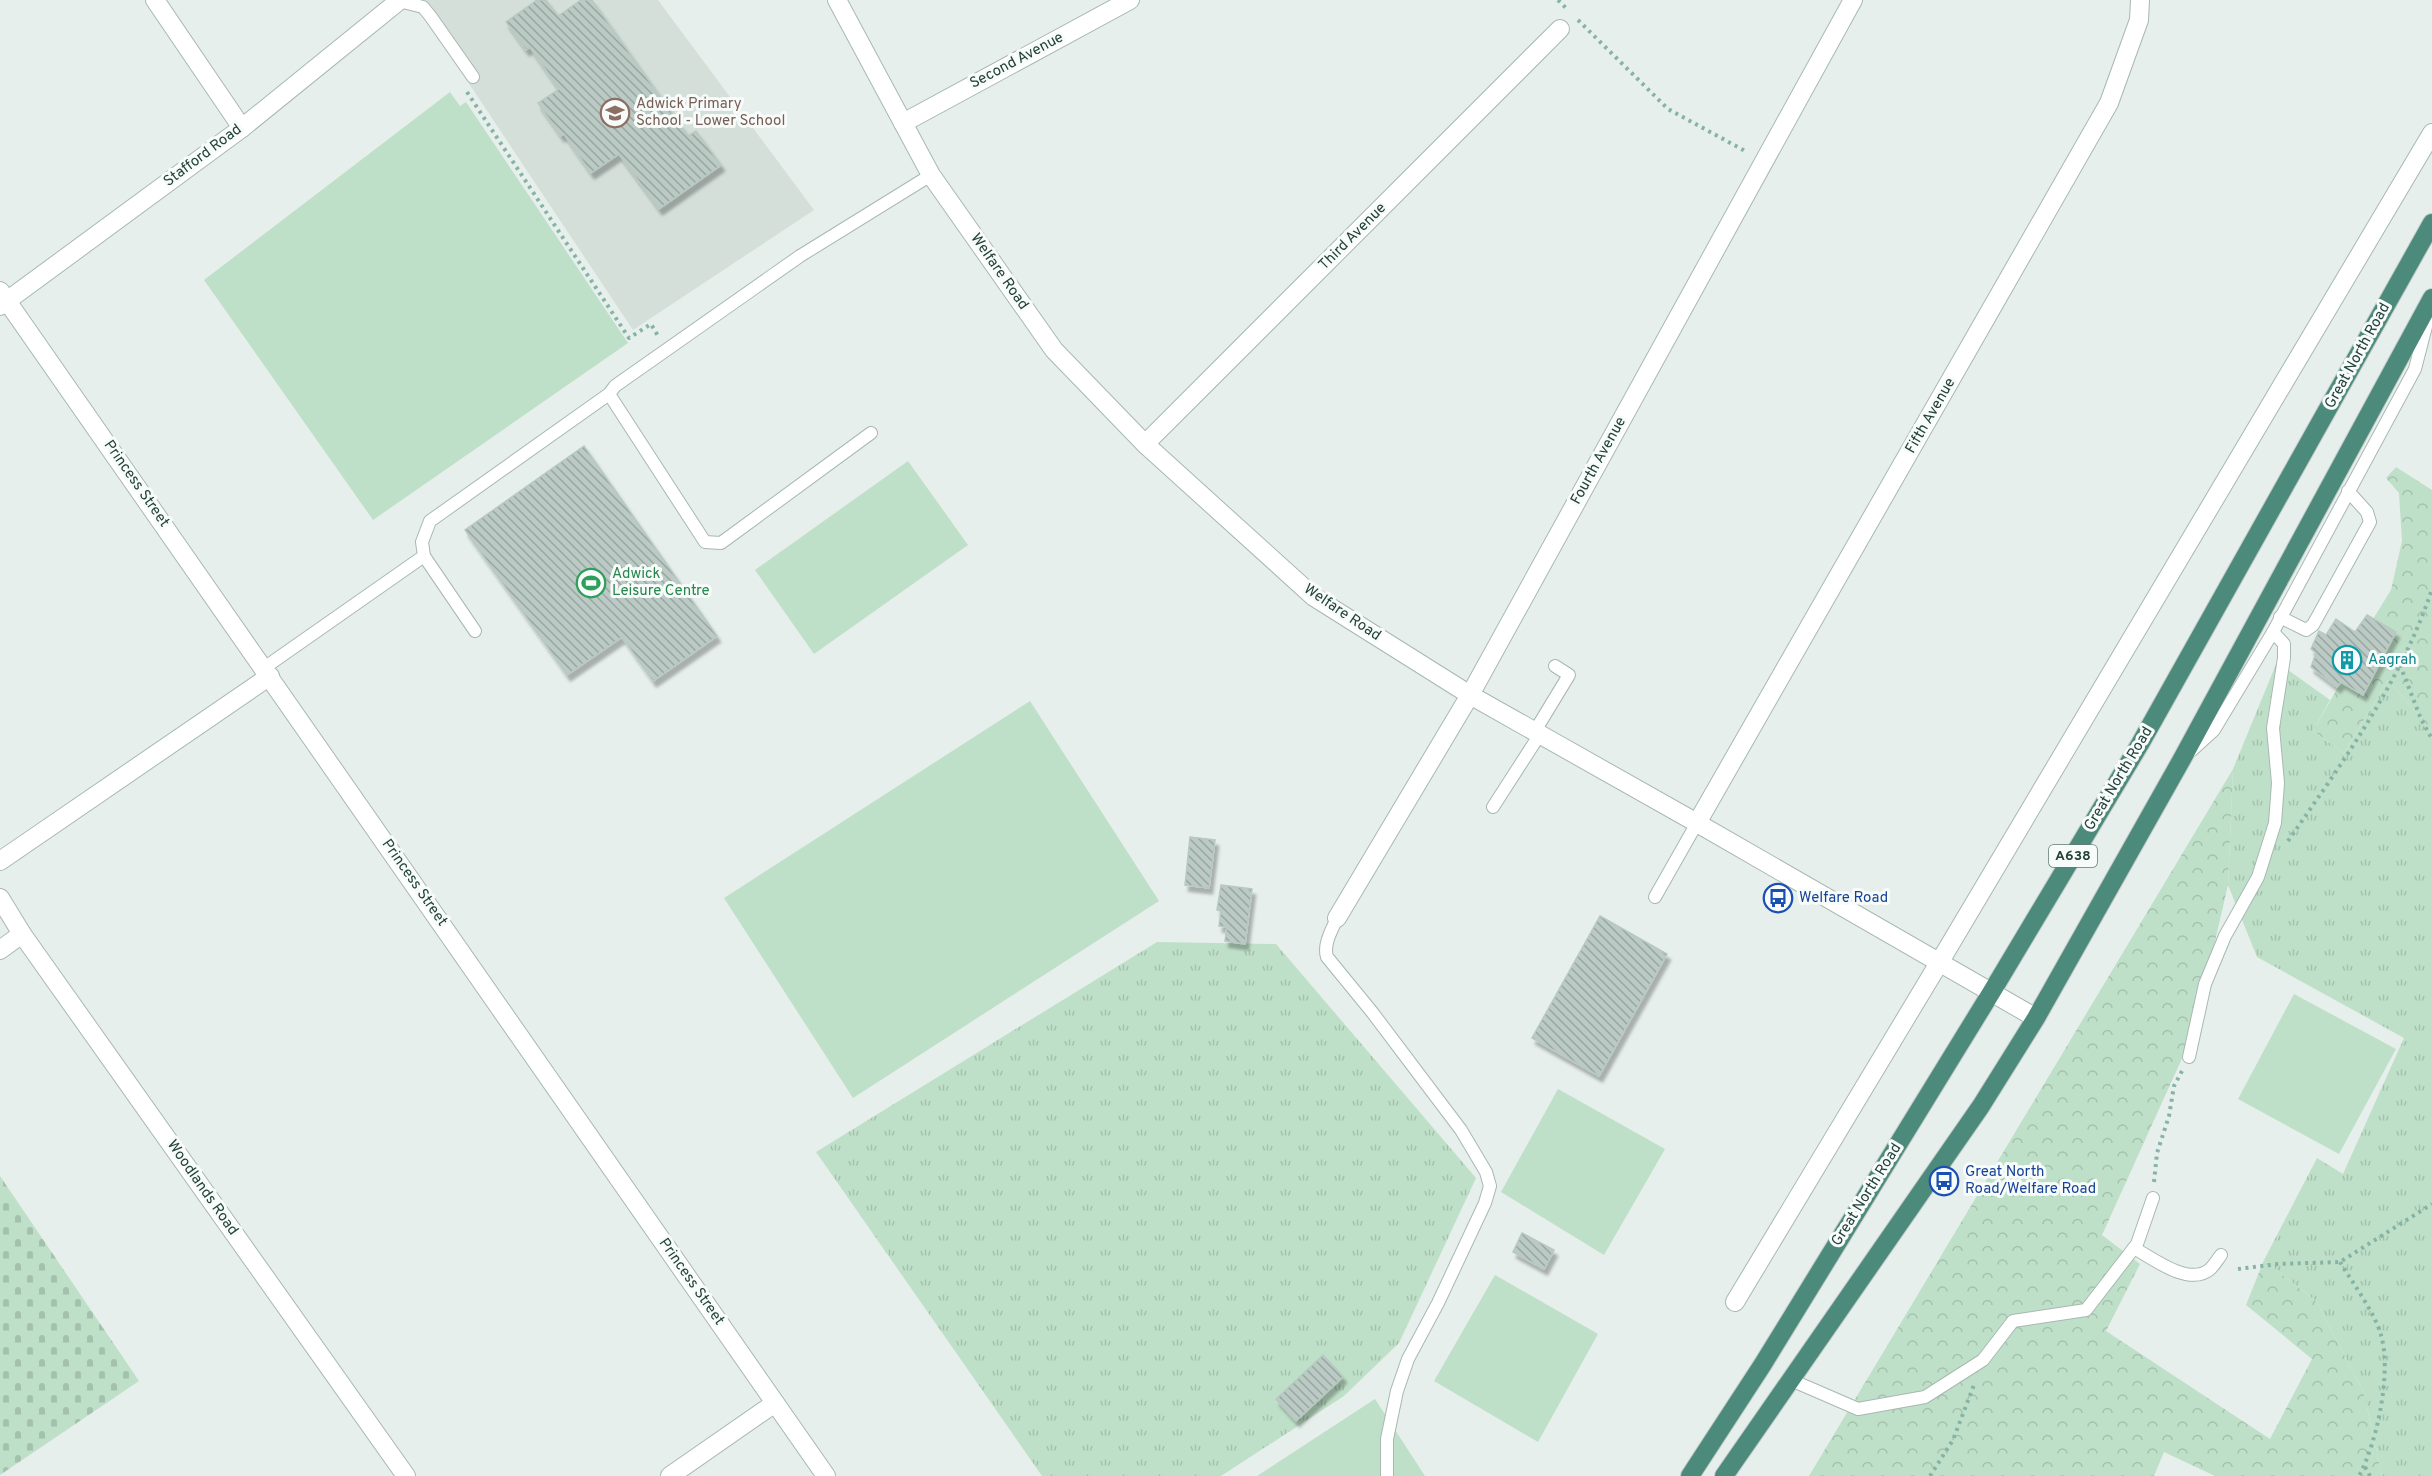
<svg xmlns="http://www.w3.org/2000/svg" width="2432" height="1476" font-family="Overpass,sans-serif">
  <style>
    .built { fill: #d4dfda }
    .grass { fill: #bfe0c8 }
    .forest { fill: url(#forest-crowns) }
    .cemetery { fill: url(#cemetery-stones) }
    .park { fill: url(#park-tufts) }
    .building { fill: url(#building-back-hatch); stroke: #b8c9c2; stroke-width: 1.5; filter: url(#shadow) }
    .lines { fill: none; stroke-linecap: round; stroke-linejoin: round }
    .service-casing { stroke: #a8b8b2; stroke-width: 14 }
    .minor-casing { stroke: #a8b8b2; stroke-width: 20 }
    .trunk-casing { stroke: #c2cac8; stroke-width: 20 }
    .path { stroke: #86b3a5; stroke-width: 4; stroke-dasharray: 3 4.5; stroke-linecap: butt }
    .service { stroke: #fff; stroke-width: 12 }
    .minor { stroke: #fff; stroke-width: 18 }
    .trunk { stroke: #4c8a7c; stroke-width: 18 }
    .labels { text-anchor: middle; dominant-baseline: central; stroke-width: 6; stroke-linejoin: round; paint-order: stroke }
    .shield { fill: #f7fbf9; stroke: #637a73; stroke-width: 1.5 }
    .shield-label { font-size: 14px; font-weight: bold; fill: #24423a }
    .street-label { font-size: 15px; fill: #24423a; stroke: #f7fbf9 }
    .education-label { font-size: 15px; fill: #785e54; stroke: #f7fbf9; text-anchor: start }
    .leisure-label { font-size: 15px; fill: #27864d; stroke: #f7fbf9; text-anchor: start }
    .culture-label { font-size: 15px; fill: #0d838f; stroke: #f7fbf9; text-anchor: start }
    .transit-label { font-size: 15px; fill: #164399; stroke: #f7fbf9; text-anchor: start }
  </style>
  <defs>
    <pattern id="forest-crowns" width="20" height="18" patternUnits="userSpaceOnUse" patternTransform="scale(1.5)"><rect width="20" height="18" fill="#bfe0c8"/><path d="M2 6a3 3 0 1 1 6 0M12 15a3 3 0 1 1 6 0" fill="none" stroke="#a4c1ad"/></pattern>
    <pattern id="cemetery-stones" width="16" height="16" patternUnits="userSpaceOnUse" patternTransform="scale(1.5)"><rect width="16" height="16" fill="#bfe0c8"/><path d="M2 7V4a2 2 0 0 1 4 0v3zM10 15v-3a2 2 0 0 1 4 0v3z" fill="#a4c1ad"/></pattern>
    <pattern id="park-tufts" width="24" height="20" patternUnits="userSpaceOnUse" patternTransform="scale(1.5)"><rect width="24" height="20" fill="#bfe0c8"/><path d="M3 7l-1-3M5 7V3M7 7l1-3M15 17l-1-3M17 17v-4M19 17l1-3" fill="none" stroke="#a4c1ad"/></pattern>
    <pattern id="building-back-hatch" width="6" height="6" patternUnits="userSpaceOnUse" patternTransform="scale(1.5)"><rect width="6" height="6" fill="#bbcac4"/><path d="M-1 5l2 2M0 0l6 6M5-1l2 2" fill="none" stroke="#98a6a0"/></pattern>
    <filter id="shadow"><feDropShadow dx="3.5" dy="6" stdDeviation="1.5" flood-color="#0004"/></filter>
  </defs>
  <rect width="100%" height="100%" fill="#e6efeb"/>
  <!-- built -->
  <polygon class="built" points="426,0 658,0 814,210 633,330 424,16 413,11"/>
  <!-- grass -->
  <g class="grass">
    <polygon points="450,92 460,106 466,102 628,343 373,520 204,280"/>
    <polygon points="908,461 968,545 814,654 755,570"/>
    <polygon points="1030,701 1159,901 853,1098 724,898"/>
    <polygon points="2294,994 2396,1049 2339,1154 2238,1099"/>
    <polygon points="1558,1089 1665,1149 1604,1255 1501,1192"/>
    <polygon points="1495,1275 1598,1334 1538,1442 1434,1381"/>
    <polygon points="1375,1399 1425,1476 1257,1476"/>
  </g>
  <!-- forest -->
  <g class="forest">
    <polygon points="2396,467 2432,490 2432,731 2388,680 2344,753 2313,731 2341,682 2363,694 2396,632 2373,619 2391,590 2402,541 2399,493 2386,478"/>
    <polygon points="2233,769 2228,885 2194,1032 2102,1235 2140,1264 2106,1331 2270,1439 2312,1359 2246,1305 2264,1260 2317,1302 2364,1393 2382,1476 2215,1476 2164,1452 2154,1476 1809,1476"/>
  </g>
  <!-- cemetery -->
  <polygon class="cemetery" points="0,1176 139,1381 0,1475"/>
  <!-- park -->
  <g class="park">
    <polygon points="2277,662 2330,700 2313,731 2344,753 2388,680 2432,731 2432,1476 2382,1476 2364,1393 2317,1302 2264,1260 2317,1158 2343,1174 2404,1038 2257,957 2228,885 2233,769"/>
    <polygon points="1157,942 1276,944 1476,1178 1399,1343 1344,1396 1221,1476 1042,1476 816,1152"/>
  </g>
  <!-- building -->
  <g class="building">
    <polygon points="537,0 546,0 558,16 581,0 592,0 688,136 696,131 721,165 659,209 619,154 591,173 564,134 561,136 538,103 559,89 530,47 526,50 506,22"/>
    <polygon points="584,446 717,636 653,681 622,637 567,675 465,530"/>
    <polygon points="2367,615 2396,632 2363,695 2341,682 2337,687 2311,667 2316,653 2311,649 2319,631 2326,635 2336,619 2355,632"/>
    <polygon points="1190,837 1215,840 1209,888 1185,885"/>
    <polygon points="1221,885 1252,889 1245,944 1225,941 1227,927 1219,926 1221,911 1217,910"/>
    <polygon points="1600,916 1667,954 1599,1076 1532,1038"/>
    <polygon points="1522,1233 1554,1250 1544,1269 1513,1252"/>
    <polygon points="1323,1355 1343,1377 1296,1421 1276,1399"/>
  </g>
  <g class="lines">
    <!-- service casing -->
    <g class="service-casing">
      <g id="service">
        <polyline points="399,1 423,7 431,17 473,77"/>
        <polyline points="609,394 705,542 721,543 871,433"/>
        <polyline points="424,556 475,631"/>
        <polyline points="2280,617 2306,630 2313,625 2370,522 2367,512 2348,491"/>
        <polyline points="264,668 424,556 422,542 430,521 609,394 615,386 800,256 931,175"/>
        <polyline points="1535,731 1569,675 1555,666"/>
        <polyline points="2192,750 2214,730 2273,632 2415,369 2429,315"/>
        <polyline points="1493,807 1540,734"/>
        <polyline points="1655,897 1697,823"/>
        <path d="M 1337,918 C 1332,930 1323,944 1327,957 L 1372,1012 L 1461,1130 L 1486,1172 L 1490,1186 L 1485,1203 L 1438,1303 L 1408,1359 L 1397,1391 L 1387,1439 L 1387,1476"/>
        <polyline points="2189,1057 2205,984 2225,936 2258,877 2275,823 2278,783 2273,728 2284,658 2284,644 2273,632"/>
        <path d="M 2134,1248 C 2152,1258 2188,1286 2209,1270 C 2214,1266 2217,1260 2221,1255"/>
        <polyline points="1791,1380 1858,1409 1925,1397 1983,1360 2013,1321 2086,1310 2137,1244 2153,1198"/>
      </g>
    </g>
    <!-- minor casing -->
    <g class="minor-casing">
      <g id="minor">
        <polyline points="155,0 242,128"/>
        <polyline points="837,0 931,175 1054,350 1145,444 1314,597 1470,695 1697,823 2036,1018"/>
        <polyline points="903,123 1130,0"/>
        <polyline points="0,291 826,1476"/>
        <polyline points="0,306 242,128 400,0"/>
        <polyline points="1145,444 1560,29"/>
        <polyline points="1697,823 2109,103 2139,20 2140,0"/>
        <polyline points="0,861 270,676"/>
        <polyline points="0,898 22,934 406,1476"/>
        <polyline points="1337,918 1470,695 1853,0"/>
        <polyline points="0,950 22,934"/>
        <polyline points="1735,1302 1939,963 2432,133"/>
        <polyline points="670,1476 775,1403"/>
      </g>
    </g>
    <!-- trunk casing -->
    <g class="trunk-casing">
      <g id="trunk">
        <polyline points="1690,1476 1763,1364 1991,993 2140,744 2432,223"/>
        <polyline points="1724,1476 1981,1106 2036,1018 2182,759 2432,298"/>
      </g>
    </g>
    <!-- path -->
    <g class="path">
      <polyline points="1558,0 1568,10"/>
      <polyline points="1578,20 1668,109 1747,152"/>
      <polyline points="467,92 629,338 651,324 658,336"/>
      <polyline points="2400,665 2421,719 2432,739"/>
      <path d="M 2288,841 C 2343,762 2402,680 2432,589"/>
      <polyline points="2154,1182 2157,1153 2169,1116 2174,1086 2182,1071"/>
      <path d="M 2340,1262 C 2352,1282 2375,1313 2381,1335 C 2392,1372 2377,1443 2359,1476"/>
      <polyline points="2238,1269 2278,1264 2340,1262 2432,1204"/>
      <polyline points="2365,1467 2370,1476"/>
      <polyline points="1930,1476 1953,1440 1974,1385"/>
    </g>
    <!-- service -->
    <use href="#service" class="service"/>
    <!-- minor -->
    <use href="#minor" class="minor"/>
    <!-- trunk -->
    <use href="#trunk" class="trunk"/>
  </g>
  <!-- icons -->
  <defs>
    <g id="school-ring" transform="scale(1.5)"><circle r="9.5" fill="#f7fbf9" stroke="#8d6e63" stroke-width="1.5"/><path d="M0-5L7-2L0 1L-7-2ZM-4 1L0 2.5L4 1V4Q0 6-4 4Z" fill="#8d6e63"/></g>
    <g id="stadium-ring" transform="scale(1.5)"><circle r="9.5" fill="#f7fbf9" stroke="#2e9e5b" stroke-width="1.5"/><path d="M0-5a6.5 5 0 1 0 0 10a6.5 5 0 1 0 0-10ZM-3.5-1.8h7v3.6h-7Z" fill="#2e9e5b"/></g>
    <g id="building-ring" transform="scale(1.5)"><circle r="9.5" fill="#f7fbf9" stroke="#0f9aa8" stroke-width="1.5"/><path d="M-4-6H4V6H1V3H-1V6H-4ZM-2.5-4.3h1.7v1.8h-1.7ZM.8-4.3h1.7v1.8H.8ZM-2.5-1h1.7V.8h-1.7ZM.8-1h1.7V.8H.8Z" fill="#0f9aa8"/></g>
    <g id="bus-ring" transform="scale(1.5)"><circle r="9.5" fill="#f7fbf9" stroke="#1a4fb4" stroke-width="1.5"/><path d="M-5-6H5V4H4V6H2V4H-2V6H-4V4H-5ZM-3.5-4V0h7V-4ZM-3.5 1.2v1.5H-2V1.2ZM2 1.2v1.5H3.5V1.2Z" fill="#1a4fb4"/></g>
  </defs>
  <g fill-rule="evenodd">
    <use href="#school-ring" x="615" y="113"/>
    <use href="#stadium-ring" x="591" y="583"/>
    <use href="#building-ring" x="2347" y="660"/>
    <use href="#bus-ring" x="1778" y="898"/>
    <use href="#bus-ring" x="1944" y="1181"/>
  </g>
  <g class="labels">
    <!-- shield labels -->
    <rect class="shield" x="2049" y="845" width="48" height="22" rx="4.5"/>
    <g class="shield-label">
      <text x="2073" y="856">A638</text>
    </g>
    <!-- street labels -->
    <g class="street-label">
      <text transform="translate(1017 61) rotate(-28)">Second Avenue</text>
      <text transform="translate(203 156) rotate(-37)">Stafford Road</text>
      <text transform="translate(1353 237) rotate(-45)">Third Avenue</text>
      <text transform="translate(999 272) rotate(55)">Welfare Road</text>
      <text transform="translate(2358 356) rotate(-61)">Great North Road</text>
      <text transform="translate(1931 416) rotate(-60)">Fifth Avenue</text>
      <text transform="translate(1599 461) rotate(-61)">Fourth Avenue</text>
      <text transform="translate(136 484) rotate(55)">Princess Street</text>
      <text transform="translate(1342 613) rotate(34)">Welfare Road</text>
      <text transform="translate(2119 779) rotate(-59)">Great North Road</text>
      <text transform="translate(414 883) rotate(55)">Princess Street</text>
      <text transform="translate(202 1188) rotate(55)">Woodlands Road</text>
      <text transform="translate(1867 1195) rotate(-58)">Great North Road</text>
      <text transform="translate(691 1282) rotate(55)">Princess Street</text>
    </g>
    <!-- education labels -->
    <g class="education-label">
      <text x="636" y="104">Adwick Primary<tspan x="636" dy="17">School - Lower School</tspan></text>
    </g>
    <!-- leisure labels -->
    <g class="leisure-label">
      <text x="612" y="574">Adwick<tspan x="612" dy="17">Leisure Centre</tspan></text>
    </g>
    <!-- culture labels -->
    <g class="culture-label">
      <text x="2368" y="660">Aagrah</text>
    </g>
    <!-- transit labels -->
    <g class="transit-label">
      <text x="1799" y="898">Welfare Road</text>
      <text x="1965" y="1172">Great North<tspan x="1965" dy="17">Road/Welfare Road</tspan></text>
    </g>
  </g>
</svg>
